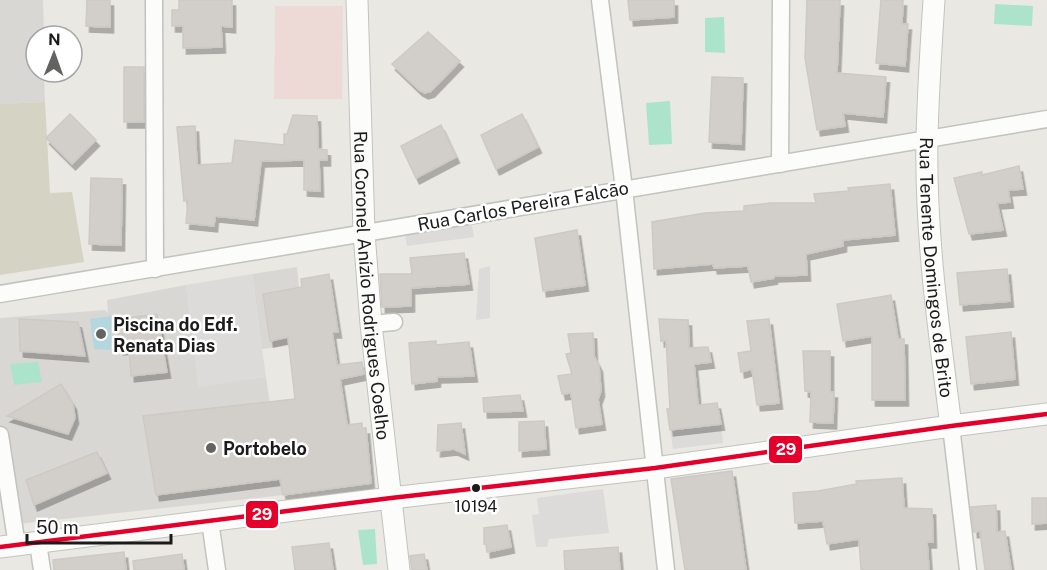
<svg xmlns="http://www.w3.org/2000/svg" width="1047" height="570" font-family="'Public Sans',sans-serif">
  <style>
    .residential { fill: #d9d7d4 }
    .commercial { fill: #eddad6 }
    .construction { fill: #d4d3c4 }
    .pitch { fill: #abe4cb }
    .parking { fill: #dcdbd9 }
    .water { fill: #b4d6df }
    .building { fill: #d2cfcb; stroke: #cdc9c4; stroke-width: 1.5; filter: url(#shadow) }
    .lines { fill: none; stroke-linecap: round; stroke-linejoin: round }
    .minor-casing { stroke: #c2c2bf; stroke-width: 19 }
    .tertiary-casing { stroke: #c2c2bf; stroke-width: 23 }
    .minor { stroke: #fcfcfb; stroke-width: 16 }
    .tertiary { stroke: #fcfcfb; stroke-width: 21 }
    .bus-1-casing { stroke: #fff; stroke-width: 9 }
    .bus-1 { stroke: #e4002b; stroke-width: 4.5 }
    .poi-dot { fill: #636361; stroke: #fff; stroke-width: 2 }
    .bus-dot { fill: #1b1b1b; stroke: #fff; stroke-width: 2 }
    .labels { text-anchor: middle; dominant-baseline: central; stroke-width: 5; stroke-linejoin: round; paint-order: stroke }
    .bus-label { font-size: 16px; fill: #1b1b1b; stroke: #fff }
    .street-label { font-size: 18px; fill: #1b1b1b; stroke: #fff }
    .poi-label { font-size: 18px; font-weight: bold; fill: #1b1b1b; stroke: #fff; text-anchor: start }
    .line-badge { stroke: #fff; stroke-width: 2 }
    .badge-label { font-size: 16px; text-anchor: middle; font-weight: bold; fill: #fff }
  </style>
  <defs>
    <filter id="shadow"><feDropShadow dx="3.5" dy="6" stdDeviation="0" flood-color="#0004"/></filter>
  </defs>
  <rect width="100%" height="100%" fill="#eae8e2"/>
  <!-- residential -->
  <g class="residential">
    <polygon points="0,0 43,0 44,36 36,36 36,72 44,72 45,102 0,104"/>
    <polygon points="297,267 304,344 262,349 252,274"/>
    <polygon points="186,285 199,386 266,377 283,495 9,525 0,455 0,318 105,310 108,313 107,300"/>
  </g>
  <!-- commercial -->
  <polygon class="commercial" points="275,6 343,6 342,99 274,99"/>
  <!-- construction -->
  <polygon class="construction" points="45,102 50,193 72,192 84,262 0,275 0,104"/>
  <!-- pitch -->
  <g class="pitch">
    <polygon points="995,4 1033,6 1032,26 994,24"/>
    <polygon points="724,17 725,53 705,52 705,18"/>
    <polygon points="670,101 672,144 649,145 646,103"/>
    <polygon points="38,362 42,382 14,385 10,364"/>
    <polygon points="375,529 377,564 363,565 358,530"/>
  </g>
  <!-- parking -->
  <g class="parking">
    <polygon points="471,220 474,237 407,246 404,230"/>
    <polygon points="490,266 490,318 476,320 479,269"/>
    <polygon points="252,274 266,377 199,387 186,285"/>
    <polygon points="721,424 723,443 673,449 670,430"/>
    <polygon points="603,489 609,533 549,539 547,547 536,547 532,515 539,514 537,498"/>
  </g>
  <!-- water -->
  <polygon class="water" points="111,316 111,350 94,349 90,319"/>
  <!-- building -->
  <g class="building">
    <polygon points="87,0 110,0 110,27 86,26"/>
    <polygon points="179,0 232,0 232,27 221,26 222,47 183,48 183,26 172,26 172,10 179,10"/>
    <polygon points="628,0 674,0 674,17 630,20"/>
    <polygon points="807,0 840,0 837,73 886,77 883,117 843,113 845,126 817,130 805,58"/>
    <polygon points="881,0 903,0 902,24 908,24 905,66 876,63"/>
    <polygon points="428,32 460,61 431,91 425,93 419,90 392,64"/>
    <rect x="124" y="67" width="20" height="55"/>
    <polygon points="712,77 743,78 741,144 709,142"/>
    <polygon points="70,114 96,140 72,164 46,138"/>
    <polygon points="522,114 538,147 496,169 481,135"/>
    <polygon points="293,115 317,116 318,149 327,150 327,160 319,160 320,191 304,190 304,160 261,161 254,220 215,216 214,226 186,223 188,200 184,201 177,127 195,126 197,165 232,163 235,140 284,145 284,134 287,134"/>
    <polygon points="441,125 456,157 416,178 401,146"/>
    <polygon points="1019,166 1023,189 1008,190 1010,202 997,203 1003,230 969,234 954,178 982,172 982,175"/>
    <polygon points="91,178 122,179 121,245 89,244"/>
    <polygon points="890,184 895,235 843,240 843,246 806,254 807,275 774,276 774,278 751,282 748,266 714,268 713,264 654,269 652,222 705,213 744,211 744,206 771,203 816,203 814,194 849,191 848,188"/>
    <polygon points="577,230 585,285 543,291 535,238"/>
    <polygon points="464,253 469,284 411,288 411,306 382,307 380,274 412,274 410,258"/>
    <polygon points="1007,269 1010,301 960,305 957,273"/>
    <polygon points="329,274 338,332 332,332 337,365 362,362 364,374 340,379 347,425 362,423 362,428 366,428 371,483 283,495 280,479 156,495 143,416 295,399 288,337 270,341 263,294 302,287 301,279"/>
    <polygon points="891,295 898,339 904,339 905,400 872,400 872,336 843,341 837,304"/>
    <polygon points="157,314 167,372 131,376 129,348 120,349 118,334 128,332 127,318"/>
    <polygon points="19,319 78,322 85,356 20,351"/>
    <polygon points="659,319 688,320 689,348 708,347 711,362 694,364 698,405 717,403 721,424 670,430 667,409 670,409 666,340 661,341"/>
    <polygon points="769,319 779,403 757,405 752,369 741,372 738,353 751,351 747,321"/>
    <polygon points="1011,332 1015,379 971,384 966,337"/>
    <polygon points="593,333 594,356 599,366 601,391 598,399 602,424 576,428 571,393 562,394 558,376 572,374 566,354 571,353 568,334"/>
    <polygon points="436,341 436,345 469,342 474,376 437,377 437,381 412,384 409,343"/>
    <polygon points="803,351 830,351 830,392 834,392 833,423 810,422 811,392 805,391"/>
    <polygon points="61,384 73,404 75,418 68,434 7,416"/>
    <polygon points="520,395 523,411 484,412 483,398"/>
    <polygon points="544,421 546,449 519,451 519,422"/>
    <polygon points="461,423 465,454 454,449 437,451 438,425"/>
    <polygon points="97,452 107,473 34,505 26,480"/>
    <polygon points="732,471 746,570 685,570 671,479"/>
    <polygon points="902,478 904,508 932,509 933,542 927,542 929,570 861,570 859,539 827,544 823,521 795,523 793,493 818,491 857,484 856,481"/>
    <polygon points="1032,498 1047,498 1047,523 1032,524"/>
    <polygon points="996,505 997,532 1005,531 1011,570 985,570 980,531 974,532 971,507"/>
    <polygon points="507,525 511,547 487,552 486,544 484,544 484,528"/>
    <polygon points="329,543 333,570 295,570 292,547"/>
    <polygon points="618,547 620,570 565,570 564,551"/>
    <polygon points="124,552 126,570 54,570 53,560"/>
    <polygon points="182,554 184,570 134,570 133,561"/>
    <polygon points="424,554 427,570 412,570 410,556"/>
  </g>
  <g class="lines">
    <!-- minor casing -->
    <g class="minor-casing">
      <g id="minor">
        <polyline points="154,0 155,269"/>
        <polyline points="600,0 624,189 666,570"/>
        <polyline points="780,164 781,0"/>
        <polyline points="0,294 1047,119"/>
        <polyline points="371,324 394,322"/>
        <polyline points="951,426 968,570"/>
        <polyline points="0,435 17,546"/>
        <polyline points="210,521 217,570"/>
        <polyline points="38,543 42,570"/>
      </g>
    </g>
    <!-- tertiary casing -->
    <g class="tertiary-casing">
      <g id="tertiary">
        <path id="s1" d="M 357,0 L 364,233 L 371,324 L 399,570"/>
        <path id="s2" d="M 934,0 C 931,46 928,92 927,138 C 925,234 939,331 951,426"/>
        <polyline points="0,547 391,498 655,468 951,426 1047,414"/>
      </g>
    </g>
    <!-- minor -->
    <use href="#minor" class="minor"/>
    <!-- tertiary -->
    <use href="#tertiary" class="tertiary"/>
    <!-- bus-1 casing -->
    <g class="bus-1-casing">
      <polyline id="bus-1" points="0,547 391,498 655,468 951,426 1047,414"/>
    </g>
    <!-- bus-1 -->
    <use href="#bus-1" class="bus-1"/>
  </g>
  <!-- markers -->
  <g class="poi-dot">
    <circle cx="101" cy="334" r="6"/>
    <circle cx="211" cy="448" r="6"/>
  </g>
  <circle class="bus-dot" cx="476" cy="488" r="5"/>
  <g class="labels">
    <!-- bus labels -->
    <g class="bus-label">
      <text x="476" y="506">10194</text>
    </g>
    <!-- street labels -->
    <g class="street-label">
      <text transform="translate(523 206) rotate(-10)">Rua Carlos Pereira Falcão</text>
      <text stroke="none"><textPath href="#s2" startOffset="268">Rua Tenente Domingos de Brito</textPath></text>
      <text stroke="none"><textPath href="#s1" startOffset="286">Rua Coronel Anízio Rodrigues Coelho</textPath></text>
    </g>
    <!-- poi labels -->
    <g class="poi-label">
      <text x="113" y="324">Piscina do Edf.<tspan x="113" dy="21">Renata Dias</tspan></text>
      <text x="223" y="448">Portobelo</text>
    </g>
  </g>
  <g class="line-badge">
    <rect x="768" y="435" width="35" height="29" rx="6" fill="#e4002b"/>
    <rect x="245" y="500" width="34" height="29" rx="6" fill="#e4002b"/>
  </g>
  <g class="badge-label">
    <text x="786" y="455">29</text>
    <text x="262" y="520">29</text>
  </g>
  <!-- north arrow -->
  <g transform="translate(54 54) rotate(1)"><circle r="28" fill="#ffffff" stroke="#a4a4a4" stroke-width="1.5"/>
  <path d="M0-4.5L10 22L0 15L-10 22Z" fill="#636361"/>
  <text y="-9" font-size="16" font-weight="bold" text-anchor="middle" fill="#1b1b1b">N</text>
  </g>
  <!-- scale -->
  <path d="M27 534v9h144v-9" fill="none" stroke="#1b1b1b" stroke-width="3"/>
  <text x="36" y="534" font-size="18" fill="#1b1b1b" stroke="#ffffff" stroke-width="4.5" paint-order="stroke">50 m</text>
</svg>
